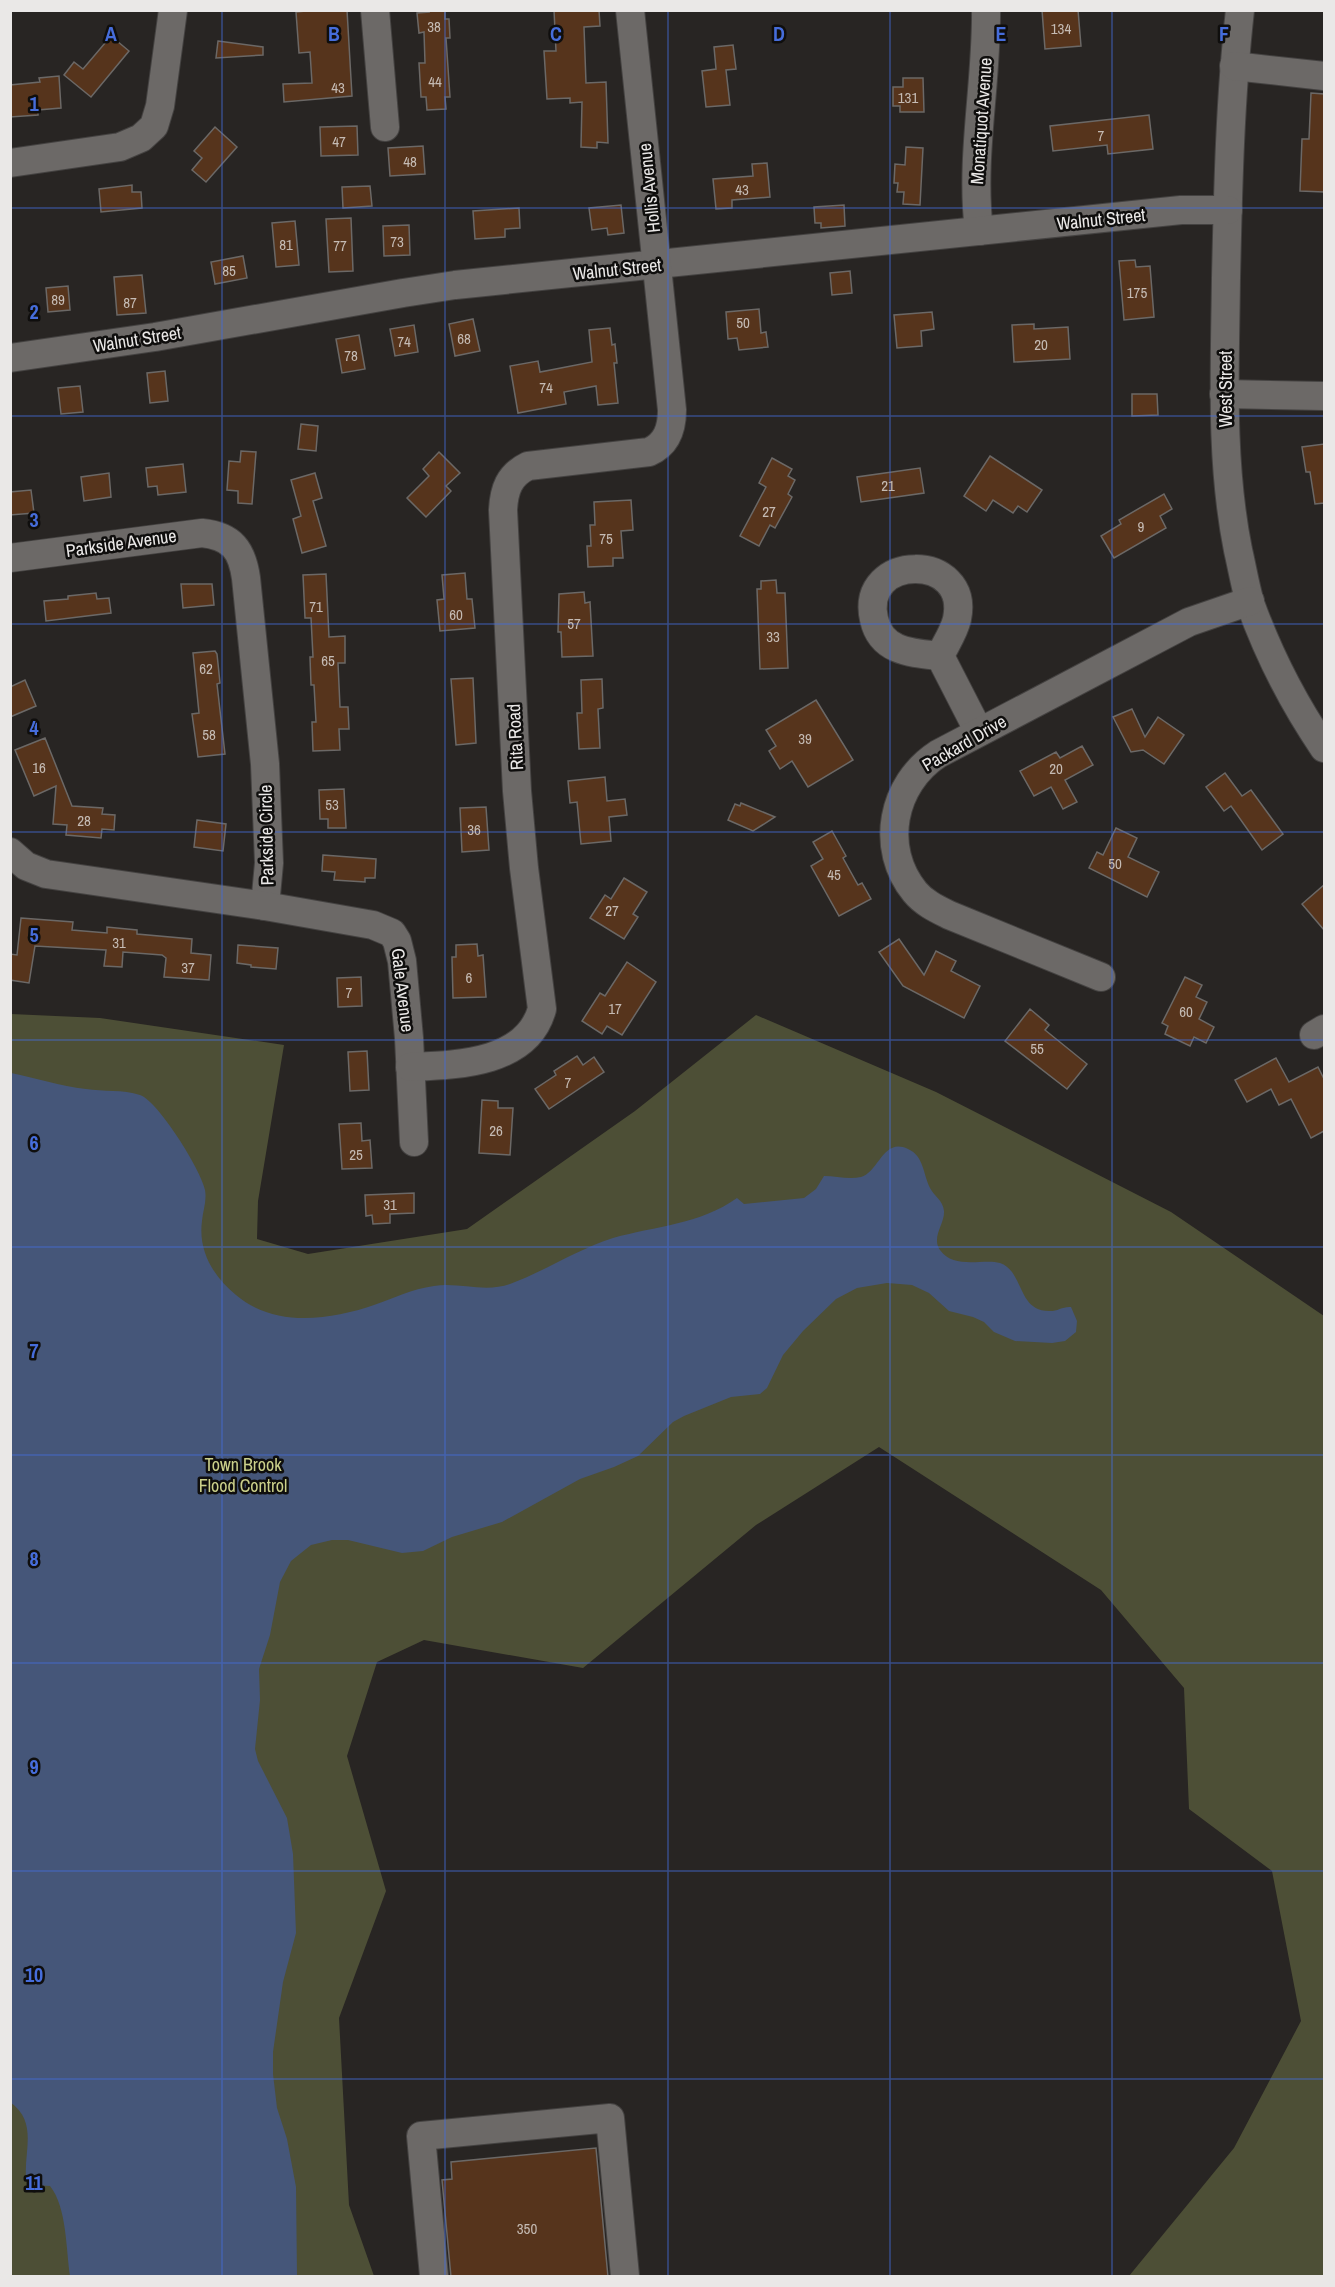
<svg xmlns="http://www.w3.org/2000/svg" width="1335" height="2287" font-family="'Archivo Narrow',sans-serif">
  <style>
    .green { fill: #4d4f36 }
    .water { fill: #455679 }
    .building { fill: #56341c; stroke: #6b6866; stroke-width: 1.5 }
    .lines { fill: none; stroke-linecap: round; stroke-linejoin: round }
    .minor-casing { stroke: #444241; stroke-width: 30 }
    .minor { stroke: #6c6967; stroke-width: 28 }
    .grid { fill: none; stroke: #466ddb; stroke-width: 1.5; stroke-opacity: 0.55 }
    .labels { text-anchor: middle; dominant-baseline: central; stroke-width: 5; stroke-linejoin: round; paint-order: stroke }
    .number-label { font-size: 15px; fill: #c5bbb4 }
    .street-label { font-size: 18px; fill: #eae8e7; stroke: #0f0e0d }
    .park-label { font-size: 18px; fill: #ccd18b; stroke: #0f0e0d }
    .grid-label { font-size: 20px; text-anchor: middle; font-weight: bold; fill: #466ddb; stroke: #0f0e0d; stroke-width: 5; stroke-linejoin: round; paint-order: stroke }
  </style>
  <rect width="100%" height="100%" fill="#282523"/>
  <!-- green -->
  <polygon class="green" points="11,1014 100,1018 284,1045 258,1201 257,1239 308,1254 467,1229 635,1111 756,1015 936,1092 1171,1212 1324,1316 1324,2276 1129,2276 1234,2148 1301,2021 1272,1871 1189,1809 1184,1688 1101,1590 879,1447 756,1525 583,1668 424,1640 377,1662 347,1756 386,1891 339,2018 349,2205 374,2276 11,2276"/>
  <!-- water -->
  <path class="water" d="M 11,1073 C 36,1078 60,1086 86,1089 C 103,1092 123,1089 140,1095 C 158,1101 201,1170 205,1190 C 207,1201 203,1210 202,1221 C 198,1251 213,1276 236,1295 C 275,1328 330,1320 374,1305 C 395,1298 411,1289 434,1286 C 459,1282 485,1293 510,1284 C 545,1271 578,1249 613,1238 C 656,1226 701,1224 737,1198 L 744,1204 L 804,1198 L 816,1189 L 824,1176 C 836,1176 849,1180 861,1177 C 879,1172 883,1137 908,1149 C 924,1156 923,1174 930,1188 C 934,1196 943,1200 944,1211 C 945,1224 931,1237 940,1250 C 954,1270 984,1258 1000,1263 C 1024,1271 1017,1311 1049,1311 C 1056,1312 1063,1306 1071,1307 L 1077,1321 L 1076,1332 L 1065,1341 L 1052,1343 L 1015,1341 L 994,1332 L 984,1322 L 973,1317 L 949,1311 L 929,1293 L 912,1285 L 887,1283 L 857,1288 L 836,1299 L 803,1331 L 783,1355 L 767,1388 L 760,1394 L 731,1397 L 684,1416 L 673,1422 L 638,1456 L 614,1467 L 580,1479 L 502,1522 L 452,1537 L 423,1551 L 402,1553 L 348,1540 L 332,1540 L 311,1545 L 291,1561 L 280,1582 L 270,1635 L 259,1669 L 260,1700 L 255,1749 L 258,1761 L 287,1818 L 293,1854 L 296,1933 L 283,1982 L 273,2052 L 273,2074 L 277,2108 L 287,2139 L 296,2187 L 297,2276 L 70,2276 C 66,2250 67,2207 50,2186 L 33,2185 L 26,2177 C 24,2150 38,2122 10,2102 Z"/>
  <!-- building -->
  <g class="building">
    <polygon points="316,10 347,10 352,96 284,102 283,84 312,83 310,52 299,53 296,12"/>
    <polygon points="428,10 445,10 445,19 449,19 450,38 446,38 450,97 445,97 446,109 427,110 426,97 421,97 419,63 425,63 424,32 419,33 417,13 429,12"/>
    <polygon points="554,10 599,10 600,26 584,27 586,83 606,82 608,143 597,142 597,148 581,147 582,102 570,103 570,98 547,99 544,51 556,51"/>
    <polygon points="1042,10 1078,10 1081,46 1045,49"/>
    <polygon points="111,36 129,51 91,97 64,75 74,62 83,69"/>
    <polygon points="218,41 263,47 263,55 216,58"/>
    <polygon points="733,45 736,69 726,70 730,105 706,107 702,71 716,69 714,47"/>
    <polygon points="59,76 61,108 38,110 38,115 10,117 10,85 40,82 39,78"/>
    <polygon points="903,78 923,78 924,112 900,112 900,106 893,106 893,87 903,87"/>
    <polygon points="1311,93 1324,94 1324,192 1300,191 1302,139 1309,139"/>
    <polygon points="1149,115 1153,149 1108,154 1107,145 1053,151 1050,126"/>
    <polygon points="357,126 358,155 321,156 320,127"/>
    <polygon points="215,127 237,147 206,182 192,170 202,158 194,151"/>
    <polygon points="423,146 425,174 390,176 388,148"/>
    <polygon points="906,147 923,148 920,205 903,204 904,192 897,192 898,183 894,183 895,164 905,165"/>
    <polygon points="767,163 770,197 732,200 732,208 716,209 713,179 753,176 752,164"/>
    <polygon points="132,185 132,192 141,192 142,208 101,212 99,189"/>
    <polygon points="370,186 372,206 343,208 342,187"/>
    <polygon points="621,205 624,233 608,235 607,228 592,230 589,208"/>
    <polygon points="844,205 845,226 821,228 821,223 815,223 814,207"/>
    <polygon points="519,208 520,228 505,229 505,237 475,239 473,211"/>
    <polygon points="351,218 353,271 329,272 326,219"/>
    <polygon points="295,221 299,265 276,267 272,223"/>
    <polygon points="409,225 410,255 384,256 383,226"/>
    <polygon points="243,256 247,278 215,284 211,262"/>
    <polygon points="1135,260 1136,267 1150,266 1154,317 1124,320 1119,261"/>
    <polygon points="850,271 852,293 832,295 830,273"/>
    <polygon points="142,275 146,313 117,315 114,277"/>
    <polygon points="68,286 70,310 48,312 46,288"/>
    <polygon points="759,309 761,333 766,332 768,347 739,350 737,338 728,339 726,312"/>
    <polygon points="932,312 934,329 921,331 922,346 897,348 894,315"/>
    <polygon points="473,319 480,351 455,356 449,324"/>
    <polygon points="1034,324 1034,329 1068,327 1070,359 1014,362 1012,325"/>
    <polygon points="414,325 418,352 395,356 390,329"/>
    <polygon points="610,328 612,345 615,344 617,363 614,363 618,403 598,405 596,386 564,392 566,404 518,413 510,366 538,361 540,372 592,362 589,330"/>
    <polygon points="359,335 365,369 342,373 336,339"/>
    <polygon points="165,371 168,401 150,403 147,373"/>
    <polygon points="80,386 83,412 61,414 58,388"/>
    <polygon points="1132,394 1157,394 1158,415 1132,416"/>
    <polygon points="301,424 318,426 316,451 298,449"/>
    <polygon points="1324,444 1324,503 1315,504 1310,472 1306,472 1302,447"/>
    <polygon points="241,451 256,452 252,504 238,503 238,491 227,490 229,461 240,462"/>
    <polygon points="439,452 460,473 446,486 451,491 426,517 407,498 429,476 423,469"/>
    <polygon points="990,456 1042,490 1027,512 1018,506 1013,513 993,500 986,511 964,496"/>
    <polygon points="772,458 792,469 788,476 795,480 788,494 792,497 775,528 770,525 759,546 740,536 766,487 759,483"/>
    <polygon points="183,464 186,492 158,495 157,486 148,487 146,468"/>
    <polygon points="920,468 924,493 861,502 857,477"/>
    <polygon points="109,473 111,497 84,501 81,477"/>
    <polygon points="315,473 322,498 313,501 326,546 302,553 293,519 301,516 291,480"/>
    <polygon points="31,490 34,513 10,515 10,492"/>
    <polygon points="1164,494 1172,509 1160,516 1166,528 1114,558 1101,536 1121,524 1119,520"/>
    <polygon points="631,500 633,530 621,531 623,558 613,558 613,566 588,567 587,546 591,546 590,525 595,525 594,502"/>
    <polygon points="465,573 467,599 472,599 475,628 440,631 437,600 444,599 442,575"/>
    <polygon points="326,574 329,637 345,636 345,663 338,663 340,707 348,707 349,729 339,729 340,750 313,751 312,722 316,722 314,685 311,685 310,657 313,657 311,618 305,618 303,575"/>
    <polygon points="776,580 777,593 785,593 788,668 760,669 757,589 761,589 761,581"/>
    <polygon points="181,584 212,584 214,605 183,608"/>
    <polygon points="584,592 585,603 590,602 593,656 562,657 561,632 558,632 559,594"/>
    <polygon points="96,593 97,599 109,598 111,613 46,621 44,601 68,599 68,596"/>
    <polygon points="215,651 217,654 220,683 217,684 225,754 198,757 192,714 199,713 193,653"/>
    <polygon points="473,678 476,743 456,745 451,679"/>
    <polygon points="602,679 603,708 598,709 600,748 579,749 577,713 582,713 581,680"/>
    <polygon points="25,680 36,706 10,717 10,687"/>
    <polygon points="816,700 853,760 808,787 792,761 780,769 769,751 776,746 766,730"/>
    <polygon points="1132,709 1145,737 1158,717 1184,735 1164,764 1143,750 1131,752 1113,717"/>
    <polygon points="45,738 72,806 103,808 102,814 115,815 114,830 102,829 101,838 66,835 67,825 53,824 56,786 34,796 15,750"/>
    <polygon points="1082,746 1093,765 1065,780 1077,802 1063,809 1051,787 1034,796 1020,771 1056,752 1060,758"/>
    <polygon points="1225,773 1242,796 1251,790 1283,834 1262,850 1231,806 1224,811 1206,787"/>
    <polygon points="605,777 607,801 625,799 627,815 609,817 611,841 581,844 577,802 570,803 568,781"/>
    <polygon points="344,789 346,828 328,828 328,819 320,819 319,790"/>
    <polygon points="741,803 775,817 753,831 728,820 735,804 740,806"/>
    <polygon points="486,807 489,850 462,852 460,808"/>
    <polygon points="197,820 226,824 223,851 194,847"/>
    <polygon points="1116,828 1137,838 1128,857 1159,872 1147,897 1089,868 1097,852 1103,855"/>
    <polygon points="832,831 846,856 843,858 858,885 862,883 871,899 839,916 811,866 823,859 813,842"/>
    <polygon points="323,855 376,859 375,878 365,878 365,882 334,880 335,872 322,871"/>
    <polygon points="624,878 647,892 633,914 638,917 624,939 590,918 605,895 611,899"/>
    <polygon points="1324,885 1324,930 1302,904"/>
    <polygon points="21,918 73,922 72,930 107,933 107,927 137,930 137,934 192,939 191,953 211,955 209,980 164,977 166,958 162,955 123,952 122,967 104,966 106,950 35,946 29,983 10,980 10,954 17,955"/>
    <polygon points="899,939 924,975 936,951 956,961 951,971 980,986 964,1018 903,986 879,952"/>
    <polygon points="477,944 478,956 483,955 486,997 453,998 452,957 456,957 456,945"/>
    <polygon points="238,945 278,948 276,969 251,967 251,965 237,963"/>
    <polygon points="627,962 656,982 622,1035 607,1026 602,1034 582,1021 600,993 605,996"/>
    <polygon points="361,977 362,1006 338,1007 337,978"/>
    <polygon points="1185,977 1202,985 1196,997 1207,1002 1199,1019 1214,1027 1206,1043 1194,1037 1190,1046 1165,1034 1168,1026 1162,1023"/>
    <polygon points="1030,1009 1049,1025 1045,1030 1087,1064 1067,1089 1005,1041"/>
    <polygon points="367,1051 369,1090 350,1091 348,1052"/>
    <polygon points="577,1056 583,1065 594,1057 604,1072 549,1109 535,1089 556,1075 554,1071"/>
    <polygon points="1276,1058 1289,1082 1318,1067 1324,1079 1324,1131 1311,1138 1291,1099 1279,1105 1271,1089 1247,1102 1235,1080"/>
    <polygon points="482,1100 498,1101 498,1108 513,1108 510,1155 479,1153"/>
    <polygon points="361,1123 362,1141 370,1140 372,1168 342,1169 339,1124"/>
    <polygon points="414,1193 414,1213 390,1214 390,1223 373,1224 372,1215 366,1216 365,1195"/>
    <polygon points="596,2148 608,2277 451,2277 442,2180 452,2179 451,2162"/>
  </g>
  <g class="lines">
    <!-- minor casing -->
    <g class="minor-casing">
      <g id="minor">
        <polyline points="375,10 385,127"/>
        <path d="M 1240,10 C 1230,99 1228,188 1226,278 C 1225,369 1220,460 1238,550 C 1242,567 1245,585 1250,603 C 1268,653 1294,704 1324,748"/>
        <polyline points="1234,66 1324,76"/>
        <polyline points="10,163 120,147 141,138 154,126 160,106 173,10"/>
        <path d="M 979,231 C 970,157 987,84 986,10"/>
        <polyline points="10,358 155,337 403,293 455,285 1181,210 1228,210"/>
        <polyline points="1224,394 1324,396"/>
        <path d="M 10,558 L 202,533 C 232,536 242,550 246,578 L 265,764 L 269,863 L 265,906"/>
        <path d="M 940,656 C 912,653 881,652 874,619 C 859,553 971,552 957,619 C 954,632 945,645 940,656 L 979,732"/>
        <polyline points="10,852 26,866 46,874 265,906 373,925 392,933 397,941 402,961 409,1038 414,1142"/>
        <path d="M 1101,977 L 949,915 C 937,909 924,903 915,892 C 879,848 892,784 938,754 L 1189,622 L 1250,601"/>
        <polyline points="1314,1035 1324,1029"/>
        <path d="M 410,1067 C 456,1065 527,1064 542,1009 L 524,868 L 517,791 L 503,510 C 504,490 509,475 528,466 L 649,452 C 667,444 672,428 672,410 L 630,10"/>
        <polyline points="434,2276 421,2136 610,2118 625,2276"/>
      </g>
    </g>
    <!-- minor -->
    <use href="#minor" class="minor"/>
  </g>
  <!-- grid -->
  <path class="grid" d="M 222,10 L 222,2276M 445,10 L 445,2276M 668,10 L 668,2276M 890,10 L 890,2276M 1112,10 L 1112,2276M 10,208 L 1324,208M 10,416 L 1324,416M 10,624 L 1324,624M 10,832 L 1324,832M 10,1040 L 1324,1040M 10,1247 L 1324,1247M 10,1455 L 1324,1455M 10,1663 L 1324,1663M 10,1871 L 1324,1871M 10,2079 L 1324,2079"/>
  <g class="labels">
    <!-- number labels -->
    <g class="number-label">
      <text x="434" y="26">38</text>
      <text x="1061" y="28">134</text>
      <text x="435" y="81">44</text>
      <text x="338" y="87">43</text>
      <text x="908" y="97">131</text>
      <text x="1101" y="135">7</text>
      <text x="339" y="141">47</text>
      <text x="410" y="161">48</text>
      <text x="742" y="189">43</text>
      <text x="397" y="241">73</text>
      <text x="286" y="244">81</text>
      <text x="340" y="245">77</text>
      <text x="229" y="270">85</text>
      <text x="1137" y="292">175</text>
      <text x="58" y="299">89</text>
      <text x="130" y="302">87</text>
      <text x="743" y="322">50</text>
      <text x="464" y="338">68</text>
      <text x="404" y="341">74</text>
      <text x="1041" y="344">20</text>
      <text x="351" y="355">78</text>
      <text x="546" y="387">74</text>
      <text x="888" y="485">21</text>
      <text x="769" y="511">27</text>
      <text x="1141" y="526">9</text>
      <text x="606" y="538">75</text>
      <text x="316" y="606">71</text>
      <text x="456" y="614">60</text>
      <text x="574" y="623">57</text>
      <text x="773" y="636">33</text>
      <text x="328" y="660">65</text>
      <text x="206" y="668">62</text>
      <text x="209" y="734">58</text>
      <text x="805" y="738">39</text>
      <text x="39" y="767">16</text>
      <text x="1056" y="768">20</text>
      <text x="332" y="804">53</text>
      <text x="84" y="820">28</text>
      <text x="474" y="829">36</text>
      <text x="1115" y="863">50</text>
      <text x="834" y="874">45</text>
      <text x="612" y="910">27</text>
      <text x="119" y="942">31</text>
      <text x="188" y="967">37</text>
      <text x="469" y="977">6</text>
      <text x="349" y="992">7</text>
      <text x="615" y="1008">17</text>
      <text x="1186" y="1011">60</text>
      <text x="1037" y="1048">55</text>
      <text x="568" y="1082">7</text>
      <text x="496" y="1130">26</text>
      <text x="356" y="1154">25</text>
      <text x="390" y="1204">31</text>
      <text x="527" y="2228">350</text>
    </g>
    <!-- street labels -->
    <g class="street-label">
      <text transform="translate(981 121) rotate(-86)">Monatiquot Avenue</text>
      <text transform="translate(649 188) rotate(-96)">Hollis Avenue</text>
      <text transform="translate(1101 219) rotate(-6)">Walnut Street</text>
      <text transform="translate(617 269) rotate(-6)">Walnut Street</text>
      <text transform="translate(137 339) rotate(-9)">Walnut Street</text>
      <text transform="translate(1225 389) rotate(-90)">West Street</text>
      <text transform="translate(121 543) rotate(-8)">Parkside Avenue</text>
      <text transform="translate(515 737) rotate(-93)">Rita Road</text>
      <text transform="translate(964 743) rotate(-30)">Packard Drive</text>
      <text transform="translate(266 835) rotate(-91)">Parkside Circle</text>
      <text transform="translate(403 990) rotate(83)">Gale Avenue</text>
    </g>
    <!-- park labels -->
    <g class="park-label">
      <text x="243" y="1464">Town Brook<tspan x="243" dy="21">Flood Control</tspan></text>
    </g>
  </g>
  <g class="grid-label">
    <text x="111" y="41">A</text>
    <text x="334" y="41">B</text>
    <text x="556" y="41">C</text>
    <text x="779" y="41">D</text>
    <text x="1001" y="41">E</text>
    <text x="1224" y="41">F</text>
    <text x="34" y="111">1</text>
    <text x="34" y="319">2</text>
    <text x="34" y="527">3</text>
    <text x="34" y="735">4</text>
    <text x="34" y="942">5</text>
    <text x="34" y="1150">6</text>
    <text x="34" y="1358">7</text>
    <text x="34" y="1566">8</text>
    <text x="34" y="1774">9</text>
    <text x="34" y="1982">10</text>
    <text x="34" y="2190">11</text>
  </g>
  <!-- border -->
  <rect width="1335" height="2287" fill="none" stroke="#eae8e7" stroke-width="24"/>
</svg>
